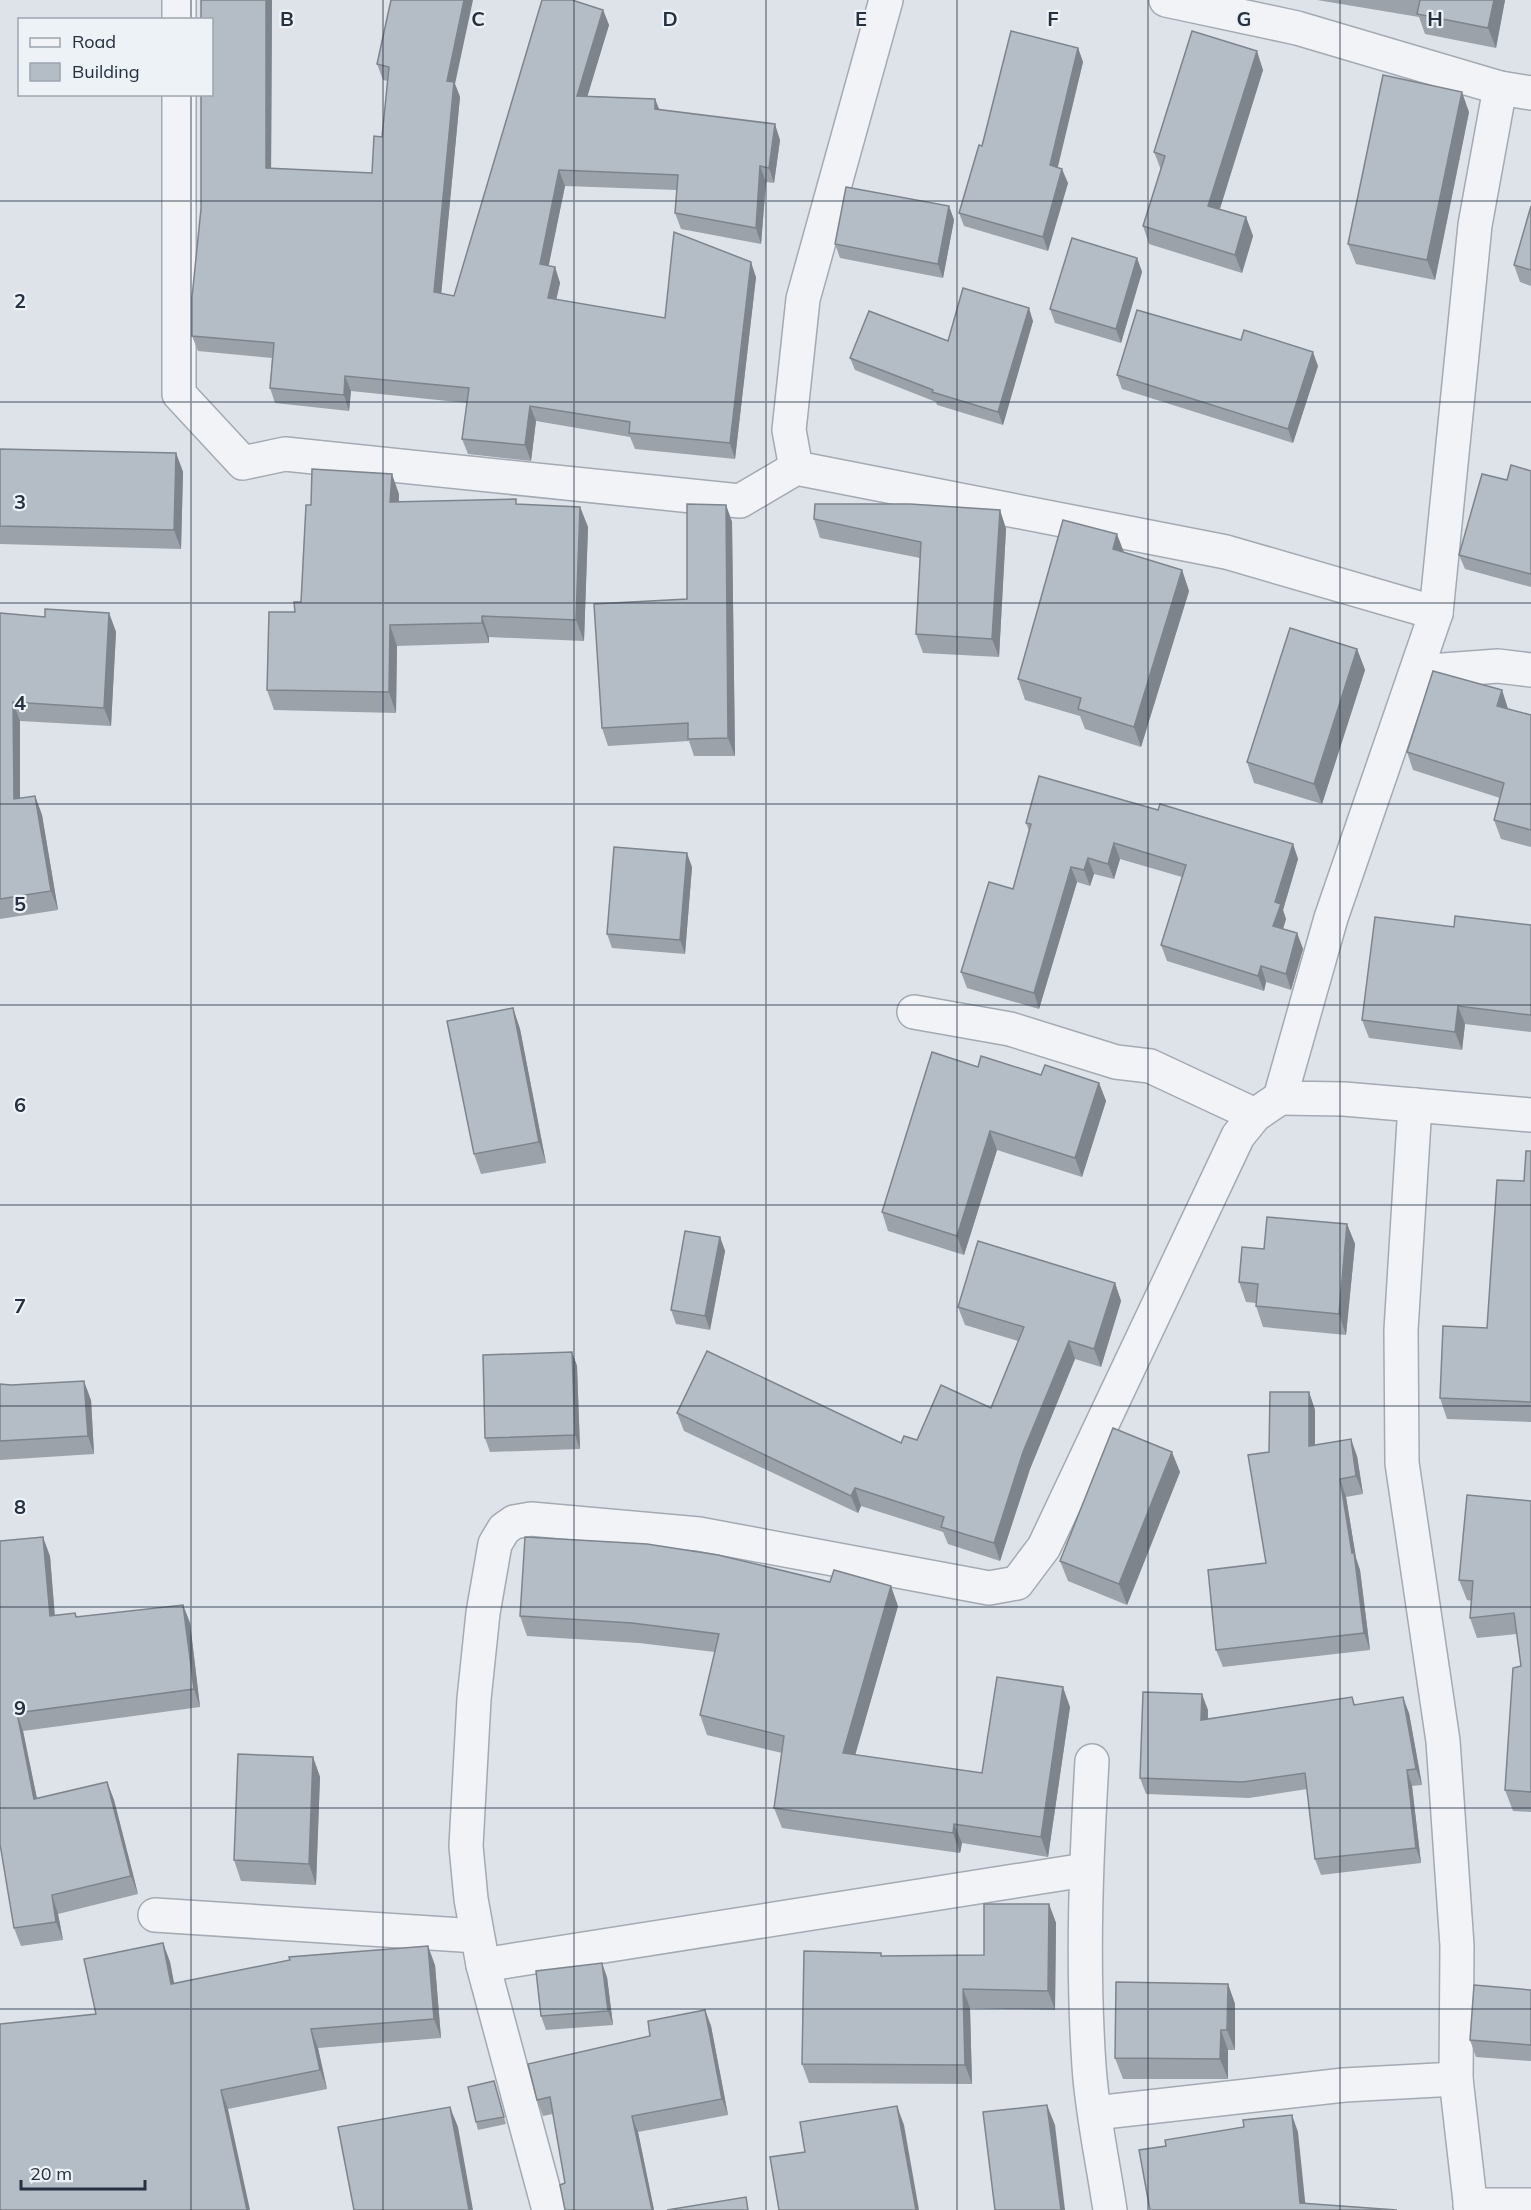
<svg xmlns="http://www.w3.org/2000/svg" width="1531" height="2210" font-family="Mulish,sans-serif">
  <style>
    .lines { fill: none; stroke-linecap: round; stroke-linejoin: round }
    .minor-casing { stroke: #a3aab3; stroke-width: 36 }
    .minor { stroke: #f1f3f7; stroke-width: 33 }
    .wall { fill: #9ba2aa }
    .shaded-wall { fill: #7e848b }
    .building { fill: #b4bcc6; stroke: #7e848b; stroke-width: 1.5 }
    .grid { fill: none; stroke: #253141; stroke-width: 1.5; stroke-opacity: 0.55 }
    .grid-label { font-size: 20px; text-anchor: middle; font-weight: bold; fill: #253141; stroke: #edf2f6; stroke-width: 4.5; stroke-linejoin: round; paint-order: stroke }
  </style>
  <rect width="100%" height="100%" fill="#dee3e9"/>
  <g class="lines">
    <!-- minor casing -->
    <g class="minor-casing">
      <g id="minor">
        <polyline points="1166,0 1297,28 1500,88 1531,93"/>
        <polyline points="179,20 179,0"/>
        <polyline points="1500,88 1475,225 1436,613 1331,918 1280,1098 1344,1099 1531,1115"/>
        <polyline points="179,94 179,394 243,463 285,454 740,501 796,468 1226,552 1436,613"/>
        <polyline points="796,468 789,430 803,299 886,0"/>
        <polyline points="1416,672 1498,666 1531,670"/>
        <polyline points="914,1012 1010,1029 1116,1062 1150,1066 1255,1115"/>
        <polyline points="1415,1105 1401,1330 1402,1463 1443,1741 1457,1946 1456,2079 1471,2210"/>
        <path d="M 1092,1761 C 1086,1863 1082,1964 1089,2066 C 1092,2114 1103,2162 1110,2210"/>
        <polyline points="155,1915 477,1936"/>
        <polyline points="483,1965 1085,1870"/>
        <polyline points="1095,2113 1344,2085 1456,2079"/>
        <polyline points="1470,2205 1531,2205"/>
        <polyline points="549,2210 483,1965 471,1899 466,1846 474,1699 483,1613 495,1544 504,1529 514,1522 531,1519 699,1534 989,1588 1017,1583 1044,1547 1238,1136 1255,1115 1280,1098"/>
      </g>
    </g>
    <!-- minor -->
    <use href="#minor" class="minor"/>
  </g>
  <!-- wall -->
  <g class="wall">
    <polygon points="201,0 272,0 271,168 372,173 382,137 388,81 383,80 377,64 391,0 455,84 460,97 441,293 454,296 603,10 609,25 587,96 655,99 659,109 780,140 774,183 766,182 761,244 681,229 675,213 677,190 565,186 548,266 555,267 560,283 556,300 665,318 756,277 735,459 635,449 630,437 536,421 531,461 468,454 462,439 467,403 351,391 349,411 275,403 270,388 272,358 198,351 192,336 201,209"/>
    <polygon points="1317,0 1505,0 1496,48 1425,34 1419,17"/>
    <polygon points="1078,48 1083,62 1057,168 1068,183 1048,251 964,226 959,213 982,146"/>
    <polygon points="1263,70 1220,209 1246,217 1253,236 1242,273 1149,244 1143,226 1161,170 1154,152"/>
    <polygon points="1469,112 1435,280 1356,264 1348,244"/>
    <polygon points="949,206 954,220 943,278 840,258 835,244"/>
    <polygon points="1531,206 1531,286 1520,282 1514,265"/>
    <polygon points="1137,258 1142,272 1121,343 1055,323 1050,309"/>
    <polygon points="1033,321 1003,425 937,405 936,402 855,370 850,358 948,341"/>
    <polygon points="1318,366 1293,443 1122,389 1117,375"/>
    <polygon points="0,449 176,453 183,472 181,549 0,544"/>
    <polygon points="1531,471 1531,587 1465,569 1459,555"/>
    <polygon points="399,494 399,501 580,507 588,527 584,641 489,637 489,643 397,646 396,713 274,710 267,690 295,612 301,602"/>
    <polygon points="726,505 732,522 735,756 694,756 689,741 608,746 602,728 687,599"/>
    <polygon points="1000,510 1006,529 999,657 923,653 916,634 920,558 820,538 814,519"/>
    <polygon points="1124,552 1182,570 1189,591 1141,747 1085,729 1080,716 1025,700 1018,679"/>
    <polygon points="0,613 45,617 109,613 116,632 111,726 20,721 20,798 35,796 42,815 58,910 0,919"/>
    <polygon points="1357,649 1365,670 1322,804 1254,783 1247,762"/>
    <polygon points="1502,690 1508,709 1531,715 1531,847 1501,839 1494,820 1500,798 1413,770 1407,752"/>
    <polygon points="1158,810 1293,844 1298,859 1283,910 1286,919 1283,929 1297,933 1303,949 1291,990 1266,982 1264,991 1167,961 1161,945 1182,877 1120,859 1114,879 1094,874 1090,886 1077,882 1039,1009 967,988 961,972 1013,889 1029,831 1026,823"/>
    <polygon points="692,867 685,954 612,948 607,934"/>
    <polygon points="1531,925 1531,1032 1465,1024 1462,1050 1369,1038 1362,1020 1454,927"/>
    <polygon points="513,1008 520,1029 546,1163 481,1174 474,1154"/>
    <polygon points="978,1067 1099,1083 1106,1101 1082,1177 997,1150 964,1255 888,1231 882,1212"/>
    <polygon points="1531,1151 1531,1422 1447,1419 1440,1398 1487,1328"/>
    <polygon points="1347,1224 1355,1244 1346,1335 1263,1327 1256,1306 1256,1303 1246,1302 1239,1282 1264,1249"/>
    <polygon points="720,1237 725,1251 710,1330 676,1324 671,1310"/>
    <polygon points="1115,1283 1121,1301 1101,1367 1075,1359 1030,1469 1000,1561 948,1544 943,1532 861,1506 858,1513 684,1431 677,1413 901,1443 917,1440 991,1408 1018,1341 965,1325 958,1307"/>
    <polygon points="572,1352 577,1366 580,1449 490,1452 485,1438"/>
    <polygon points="0,1384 91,1400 94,1454 0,1460"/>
    <polygon points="1309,1392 1315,1410 1315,1445 1357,1456 1363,1494 1346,1497 1356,1558 1360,1570 1370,1650 1223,1667 1216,1650 1266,1563"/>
    <polygon points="1180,1472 1127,1605 1068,1581 1060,1561"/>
    <polygon points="1531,1501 1531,1812 1513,1811 1505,1790 1521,1666 1517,1634 1477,1638 1470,1618 1472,1601 1467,1600 1459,1580"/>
    <polygon points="0,1541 50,1556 55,1615 75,1613 77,1617 183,1605 190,1623 200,1707 23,1731 37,1799 107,1782 114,1800 138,1894 58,1914 63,1940 21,1946 14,1928"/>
    <polygon points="898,1606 855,1755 982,1773 1070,1707 1048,1857 962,1843 960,1853 782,1828 774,1808 782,1753 707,1735 700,1715 715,1652 639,1643 527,1636 520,1616"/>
    <polygon points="1352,1697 1355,1705 1409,1713 1422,1785 1412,1786 1421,1863 1321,1875 1315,1859 1307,1789 1249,1798 1146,1794 1140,1778 1208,1710 1208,1719"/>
    <polygon points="313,1757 320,1777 316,1885 241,1881 234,1860"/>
    <polygon points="1049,1904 1056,1923 1055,2010 970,2008 972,2084 809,2083 802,2064 882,1956 984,1955"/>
    <polygon points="163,1943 170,1962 174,1984 435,1965 441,2038 318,2048 327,2089 228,2109 96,2014"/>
    <polygon points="607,1977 613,2025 546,2030 541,2016"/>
    <polygon points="1228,1984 1235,2004 1235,2050 1228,2050 1228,2079 1123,2079 1115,2058"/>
    <polygon points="1531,1990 1531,2061 1476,2057 1470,2040"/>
    <polygon points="705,2010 711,2026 728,2115 638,2132 654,2210 565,2210 565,2183 553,2114 543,2116 537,2100 650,2036"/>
    <polygon points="494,2081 506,2124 478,2130 476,2122"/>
  </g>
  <!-- shaded-wall -->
  <g class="shaded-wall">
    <polygon points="266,0 272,0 271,183 266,168"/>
    <polygon points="464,0 473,0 455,84 460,97 440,307 434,292 447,81"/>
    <polygon points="1494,0 1505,0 1496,48 1488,28"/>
    <polygon points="603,10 609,25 583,111 577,96"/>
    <polygon points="1078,48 1083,62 1055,179 1050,165"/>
    <polygon points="1257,51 1263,70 1215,224 1208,206"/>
    <polygon points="1462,92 1469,112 1435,280 1427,260"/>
    <polygon points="655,99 661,114 655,109"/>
    <polygon points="775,124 780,140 774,183 769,168"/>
    <polygon points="760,166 766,182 761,244 756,228"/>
    <polygon points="1062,169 1068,183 1048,251 1043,237"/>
    <polygon points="559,170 565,186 546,279 540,264"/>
    <polygon points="949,206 954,220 943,278 938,264"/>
    <polygon points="1246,217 1253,236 1242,273 1235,255"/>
    <polygon points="1137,258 1142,272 1121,343 1116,329"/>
    <polygon points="751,262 756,277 735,459 730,443"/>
    <polygon points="555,267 560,283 553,314 548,298"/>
    <polygon points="1029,308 1033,321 1003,425 998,412"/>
    <polygon points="1313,352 1318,366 1293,443 1288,429"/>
    <polygon points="345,376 351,391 349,411 344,395"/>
    <polygon points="530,406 536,421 531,461 525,445"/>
    <polygon points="176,453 183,472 181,549 174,530"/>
    <polygon points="392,474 399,494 398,522 390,502"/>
    <polygon points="726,505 732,522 735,756 728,738"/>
    <polygon points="580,507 588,527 584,641 576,620"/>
    <polygon points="1000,510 1006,529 999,657 992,639"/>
    <polygon points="1117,534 1125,555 1113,549"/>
    <polygon points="1182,570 1189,591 1141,747 1134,727"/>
    <polygon points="109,613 116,632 111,726 104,708"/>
    <polygon points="482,616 489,637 489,643 482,623"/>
    <polygon points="390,625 397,646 396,713 389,692"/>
    <polygon points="1357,649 1365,670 1322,804 1314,784"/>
    <polygon points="1502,690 1508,709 1503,724 1497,706"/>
    <polygon points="13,702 20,721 20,818 14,799"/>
    <polygon points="35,796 42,815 58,910 51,891"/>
    <polygon points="1114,843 1120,859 1114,879 1108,864"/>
    <polygon points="1293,844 1298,859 1283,910 1286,919 1279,942 1273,926 1275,902"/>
    <polygon points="687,853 692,867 685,954 680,940"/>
    <polygon points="1088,858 1094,874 1090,886 1084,870"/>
    <polygon points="1071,867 1077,882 1039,1009 1034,993"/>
    <polygon points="1297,933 1303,949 1291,990 1286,974"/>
    <polygon points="1261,966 1266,982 1264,991 1258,976"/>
    <polygon points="1458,1006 1465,1024 1462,1050 1455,1032"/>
    <polygon points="513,1008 520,1029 546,1163 539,1142"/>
    <polygon points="1099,1083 1106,1101 1082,1177 1075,1158"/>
    <polygon points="990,1131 997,1150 964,1255 957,1236"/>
    <polygon points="1347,1224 1355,1244 1346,1335 1339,1314"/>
    <polygon points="720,1237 725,1251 710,1330 705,1316"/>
    <polygon points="1115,1283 1121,1301 1101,1367 1094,1349"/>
    <polygon points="1069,1341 1075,1359 1030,1469 1000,1561 994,1543 1023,1452"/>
    <polygon points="572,1352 577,1366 580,1449 575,1435"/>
    <polygon points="84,1381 91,1400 94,1454 88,1436"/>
    <polygon points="1309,1392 1315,1410 1315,1463 1309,1446"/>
    <polygon points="1351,1439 1357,1456 1363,1494 1356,1476"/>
    <polygon points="1172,1452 1180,1472 1127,1605 1119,1584"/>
    <polygon points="1340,1479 1346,1497 1356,1558 1360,1570 1370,1650 1364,1633"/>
    <polygon points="855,1488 861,1506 858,1513 851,1496"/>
    <polygon points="43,1537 50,1556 56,1634 50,1616"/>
    <polygon points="891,1586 898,1606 850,1773 843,1753"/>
    <polygon points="183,1605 190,1623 200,1707 194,1689"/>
    <polygon points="1063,1687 1070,1707 1048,1857 1041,1837"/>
    <polygon points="1202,1694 1208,1710 1207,1736 1201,1720"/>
    <polygon points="1403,1697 1409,1713 1422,1785 1416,1769"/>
    <polygon points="17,1713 23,1731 41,1818 34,1799"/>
    <polygon points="313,1757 320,1777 316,1885 309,1864"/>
    <polygon points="1407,1770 1412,1786 1421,1863 1416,1848"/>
    <polygon points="107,1782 114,1800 138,1894 131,1876"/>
    <polygon points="954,1824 962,1843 960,1853 953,1833"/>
    <polygon points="52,1895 58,1914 63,1940 56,1922"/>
    <polygon points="1049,1904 1056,1923 1055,2010 1048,1991"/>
    <polygon points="163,1943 170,1962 178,2003 171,1984"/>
    <polygon points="428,1946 435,1965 441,2038 434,2019"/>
    <polygon points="602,1963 607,1977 613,2025 608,2011"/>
    <polygon points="1228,1984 1235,2004 1235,2050 1227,2030"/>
    <polygon points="963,1989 970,2008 972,2084 965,2065"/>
    <polygon points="705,2010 711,2026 728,2115 722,2099"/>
    <polygon points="311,2029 318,2048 327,2089 320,2070"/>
    <polygon points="1221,2030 1228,2050 1228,2079 1220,2059"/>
    <polygon points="221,2090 228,2109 250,2210 247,2210"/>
    <polygon points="1047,2105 1055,2125 1065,2210 1061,2210"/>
    <polygon points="897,2106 904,2125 919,2210 916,2210"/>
    <polygon points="450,2107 458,2127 473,2210 469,2210"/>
    <polygon points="1292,2115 1298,2132 1306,2210 1300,2203"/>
    <polygon points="632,2116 638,2132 654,2210 652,2210"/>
  </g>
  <!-- building -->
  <g class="building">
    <polygon points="201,0 266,0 266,168 372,173 374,136 382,137 389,67 377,64 391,0 464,0 447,81 454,82 434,292 454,296 542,0 572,0 603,10 577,96 655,99 655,109 775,124 769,168 760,166 756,228 675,213 678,175 559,170 540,264 555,267 548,298 665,318 674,232 751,262 730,443 629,433 630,422 530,406 525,445 462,439 469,388 345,376 344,395 270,388 274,343 192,336 192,297 201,209 201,94 212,94 212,20 201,20"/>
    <polygon points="1420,0 1494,0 1488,28 1417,14"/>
    <polygon points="1011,31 1078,48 1050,165 1062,169 1043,237 959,213 979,145 982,146"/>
    <polygon points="1192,31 1257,51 1208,206 1246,217 1235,255 1143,226 1165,156 1154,152"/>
    <polygon points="1383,75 1462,92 1427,260 1348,244"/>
    <polygon points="846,187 949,206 938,264 835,244"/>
    <polygon points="1531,206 1531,270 1514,265"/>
    <polygon points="1072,238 1137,258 1116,329 1050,309"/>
    <polygon points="963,288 1029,308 998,412 932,392 933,390 850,358 869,311 948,341"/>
    <polygon points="1137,310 1241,340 1244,330 1313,352 1288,429 1117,375"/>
    <polygon points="0,449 176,453 174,530 0,526"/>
    <polygon points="1511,465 1531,471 1531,574 1459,555 1482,474 1507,480"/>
    <polygon points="312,469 392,474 390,502 516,499 516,504 580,507 576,620 482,616 482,623 390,625 389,692 267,690 269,612 295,612 294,602 301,602 306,505 311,505"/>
    <polygon points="687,504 726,505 728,738 688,739 688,723 602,728 594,604 687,599"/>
    <polygon points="815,504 910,504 1000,510 992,639 916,634 921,542 814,519"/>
    <polygon points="1063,520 1117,534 1113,549 1182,570 1134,727 1078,709 1081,698 1018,679"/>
    <polygon points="45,609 109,613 104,708 13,702 14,799 35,796 51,891 0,899 0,613 45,617"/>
    <polygon points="1290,628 1357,649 1314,784 1247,762"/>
    <polygon points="1433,671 1502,690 1497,706 1531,715 1531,830 1494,820 1504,783 1407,752"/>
    <polygon points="1039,776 1158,810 1160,804 1293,844 1275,902 1281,904 1273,926 1297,933 1286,974 1261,966 1258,976 1161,945 1186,865 1114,843 1108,864 1088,858 1084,870 1071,867 1034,993 961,972 989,882 1013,889 1031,824 1026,823"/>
    <polygon points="614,847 687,853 680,940 607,934"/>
    <polygon points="1455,916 1531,925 1531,1015 1458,1006 1455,1032 1362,1020 1375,917 1454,927"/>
    <polygon points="513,1008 539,1142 474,1154 447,1021"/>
    <polygon points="932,1052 978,1067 981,1056 1041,1075 1045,1065 1099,1083 1075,1158 990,1131 957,1236 882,1212"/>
    <polygon points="1526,1151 1531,1151 1531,1402 1440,1398 1443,1326 1487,1328 1497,1180 1524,1181"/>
    <polygon points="1267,1217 1347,1224 1339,1314 1256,1306 1258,1284 1239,1282 1242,1247 1264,1249"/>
    <polygon points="685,1231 720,1237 705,1316 671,1310"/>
    <polygon points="978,1241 1115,1283 1094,1349 1069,1341 1023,1452 994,1543 941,1527 944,1517 855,1488 851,1496 677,1413 707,1351 901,1443 904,1436 917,1440 941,1385 991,1408 1024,1327 958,1307"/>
    <polygon points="572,1352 575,1435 485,1438 483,1355"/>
    <polygon points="84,1381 88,1436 0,1441 0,1384 11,1385"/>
    <polygon points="1270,1392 1309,1392 1309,1446 1351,1439 1356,1476 1340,1479 1352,1553 1354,1553 1364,1633 1216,1650 1208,1570 1266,1563 1248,1455 1269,1452"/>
    <polygon points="1113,1428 1172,1452 1119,1584 1060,1561"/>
    <polygon points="1467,1495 1531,1501 1531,1792 1505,1790 1513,1668 1521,1666 1514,1613 1470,1618 1473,1581 1459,1580"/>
    <polygon points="43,1537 50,1616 75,1613 76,1617 183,1605 194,1689 17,1713 34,1799 107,1782 131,1876 52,1895 56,1922 14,1928 0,1844 0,1541"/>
    <polygon points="525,1537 647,1544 718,1555 830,1582 834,1570 891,1586 843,1753 982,1773 997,1677 1063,1687 1041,1837 954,1824 953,1833 774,1808 784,1736 700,1715 719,1634 632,1623 520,1616"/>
    <polygon points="1143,1692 1202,1694 1201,1720 1352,1697 1354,1705 1403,1697 1416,1769 1407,1770 1416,1848 1315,1859 1305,1773 1243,1782 1140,1778"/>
    <polygon points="238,1754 313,1757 309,1864 234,1860"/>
    <polygon points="984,1904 1049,1904 1048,1991 963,1989 965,2065 802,2064 804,1951 881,1953 881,1956 984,1955"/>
    <polygon points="163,1943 171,1984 290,1960 289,1957 428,1946 434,2019 311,2029 320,2070 221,2090 247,2210 0,2210 0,2024 96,2014 84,1959"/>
    <polygon points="602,1963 608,2011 541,2016 536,1971"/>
    <polygon points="1116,1982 1228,1984 1227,2030 1221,2030 1220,2059 1115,2058"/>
    <polygon points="1474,1985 1531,1990 1531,2045 1470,2040"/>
    <polygon points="705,2010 722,2099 632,2116 652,2210 565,2210 560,2185 565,2183 550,2097 537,2100 528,2064 650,2036 648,2021"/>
    <polygon points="494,2081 504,2117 476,2122 468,2087"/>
    <polygon points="1047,2105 1061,2210 995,2210 983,2112"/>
    <polygon points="897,2106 916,2210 779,2210 770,2157 805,2152 800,2122"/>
    <polygon points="450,2107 469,2210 354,2210 338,2127"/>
    <polygon points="1292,2115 1300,2203 1397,2210 1150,2210 1139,2150 1166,2146 1165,2140 1244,2127 1243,2120"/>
    <polygon points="746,2197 748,2210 667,2210"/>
  </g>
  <!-- grid -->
  <path class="grid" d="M 191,0 L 191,20M 383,0 L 383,2210M 574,0 L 574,2210M 766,0 L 766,2210M 957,0 L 957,2210M 1148,0 L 1148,2210M 1340,0 L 1340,2210M 191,94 L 191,2210M 0,201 L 1531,201M 0,402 L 1531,402M 0,603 L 1531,603M 0,804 L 1531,804M 0,1005 L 1531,1005M 0,1205 L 1531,1205M 0,1406 L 1531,1406M 0,1607 L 1531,1607M 0,1808 L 1531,1808M 0,2009 L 1531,2009"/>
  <g class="grid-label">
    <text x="287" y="26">B</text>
    <text x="478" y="26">C</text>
    <text x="670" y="26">D</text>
    <text x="861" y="26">E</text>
    <text x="1053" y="26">F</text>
    <text x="1244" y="26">G</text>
    <text x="1435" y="26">H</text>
    <text x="20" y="308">2</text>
    <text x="20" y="509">3</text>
    <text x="20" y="710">4</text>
    <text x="20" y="911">5</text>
    <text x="20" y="1112">6</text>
    <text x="20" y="1313">7</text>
    <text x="20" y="1514">8</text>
    <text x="20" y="1715">9</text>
  </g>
  <!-- legend -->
  <rect x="18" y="18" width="195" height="78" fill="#edf2f6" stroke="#9da5ae" stroke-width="1.5"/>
  <rect x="30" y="38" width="30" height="9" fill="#f1f3f7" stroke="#9da5ae" stroke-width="1.5"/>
  <text x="72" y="48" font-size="18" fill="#253141">Road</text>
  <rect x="30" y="63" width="30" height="18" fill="#b4bcc6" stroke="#9da5ae" stroke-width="1.5"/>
  <text x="72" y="78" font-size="18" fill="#253141">Building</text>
  <!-- scale -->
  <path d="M21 2180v9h124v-9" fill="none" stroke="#253141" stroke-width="3"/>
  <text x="30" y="2180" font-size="18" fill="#253141" stroke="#edf2f6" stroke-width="4.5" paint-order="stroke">20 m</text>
</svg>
